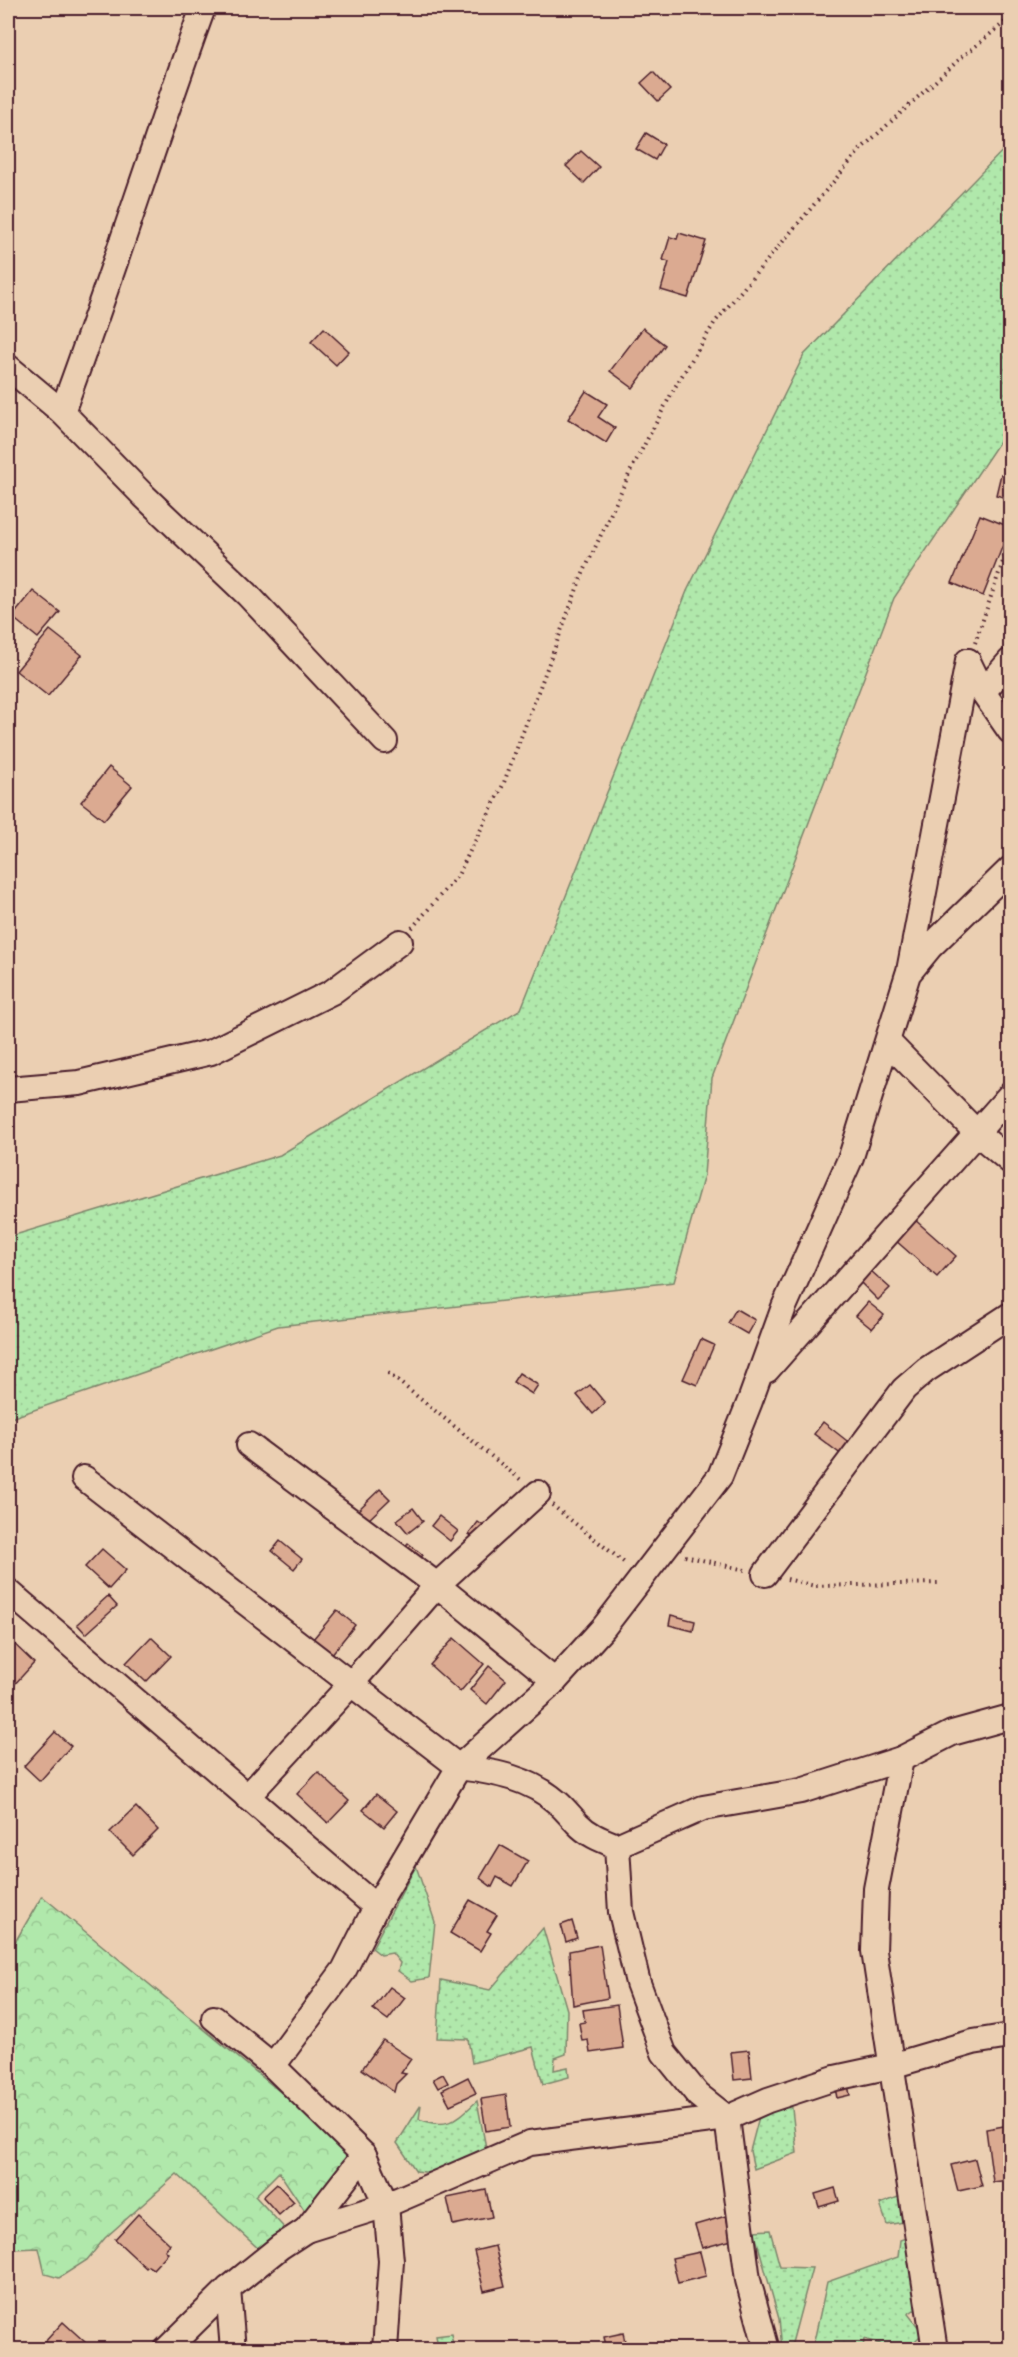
<svg xmlns="http://www.w3.org/2000/svg" width="1018" height="2357" font-family="Pangolin,sans-serif">
  <style>
    .grass { fill: url(#grass-dots); stroke: #7d846b; stroke-width: 1.5 }
    .forest { fill: url(#forest-crowns); stroke: #7d846b; stroke-width: 1.5 }
    .building { fill: #dbaa91; stroke: #4a1f2b; stroke-width: 1.5 }
    .lines { fill: none; stroke-linecap: round; stroke-linejoin: round }
    .minor-casing { stroke: #4a1f2b; stroke-width: 28 }
    .path { stroke: #4a1f2b; stroke-width: 4; stroke-dasharray: 1.5 4.5; stroke-linecap: butt }
    .minor { stroke: #ebcfb2; stroke-width: 24 }
  </style>
  <defs>
    <pattern id="grass-dots" width="8" height="8" patternUnits="userSpaceOnUse" patternTransform="scale(1.5)"><rect width="8" height="8" fill="#b0e8ab"/><path d="M2 2h.1M6 6h.1" fill="none" stroke="#99c793" stroke-width="1.8" stroke-linecap="round"/></pattern>
    <pattern id="forest-crowns" width="20" height="18" patternUnits="userSpaceOnUse" patternTransform="scale(1.5)"><rect width="20" height="18" fill="#b0e8ab"/><path d="M2 6a3 3 0 1 1 6 0M12 15a3 3 0 1 1 6 0" fill="none" stroke="#99c793"/></pattern>
  </defs>
  <rect width="100%" height="100%" fill="#ebcfb2"/>
  <filter id="ink" filterUnits="userSpaceOnUse"><feTurbulence type="fractalNoise" baseFrequency=".0167" numOctaves="2"/><feDisplacementMap in="SourceGraphic" scale="12" xChannelSelector="R" yChannelSelector="G"/><feConvolveMatrix kernelMatrix="1 2 1 2 8 2 1 2 1" color-interpolation-filters="sRGB"/></filter>
  <g filter="url(#ink)">
    <!-- grass -->
    <g class="grass">
      <polygon points="1010,143 1010,426 894,598 712,1078 704,1175 674,1282 278,1326 8,1419 8,1237 280,1155 521,1009 687,591 804,355"/>
      <polygon points="416,1866 435,1922 429,1978 412,1981 398,1971 400,1963 392,1953 381,1955 372,1948"/>
      <polygon points="543,1928 567,2010 566,2054 555,2058 554,2070 568,2067 569,2077 543,2084 533,2047 472,2063 468,2039 437,2038 441,1980 490,1990"/>
      <polygon points="791,2100 797,2153 754,2169 750,2151 761,2109"/>
      <path d="M 477,2101 L 487,2153 L 442,2174 L 416,2171 L 397,2143 L 421,2105 L 419,2119 C 448,2130 456,2120 477,2101 Z"/>
      <polygon points="906,2194 929,2316 914,2310 908,2314 923,2333 907,2349 879,2349 880,2344 864,2339 863,2349 782,2349 779,2319 754,2231 770,2230 780,2267 812,2268 791,2347 813,2346 827,2282 898,2257 900,2240 906,2238 904,2222 887,2225 880,2204"/>
      <polygon points="451,2334 454,2349 438,2349 436,2336"/>
    </g>
    <!-- forest -->
    <polygon class="forest" points="42,1896 357,2155 309,2217 279,2172 255,2196 290,2234 260,2250 177,2174 105,2238 87,2260 59,2278 45,2274 39,2248 12,2249 8,2253 8,1954"/>
    <!-- building -->
    <g class="building">
      <polygon points="653,72 670,90 658,101 641,83"/>
      <polygon points="646,133 664,144 655,160 636,149"/>
      <polygon points="581,151 599,167 584,183 566,166"/>
      <polygon points="679,233 706,241 688,298 661,290 669,262 663,260 670,237 677,239"/>
      <polygon points="324,328 349,351 336,365 311,342"/>
      <polygon points="643,328 665,345 633,388 610,371"/>
      <polygon points="586,391 607,404 598,417 615,428 606,443 568,419"/>
      <polygon points="1001,474 1010,477 1010,499 996,495"/>
      <polygon points="980,515 1010,527 983,596 952,583"/>
      <polygon points="33,591 60,612 38,638 12,617"/>
      <polygon points="50,630 82,655 48,696 16,671"/>
      <polygon points="109,767 132,786 104,820 81,802"/>
      <polygon points="914,1219 956,1256 937,1277 895,1240"/>
      <polygon points="871,1271 890,1288 878,1300 861,1283"/>
      <polygon points="868,1302 884,1315 872,1329 856,1316"/>
      <polygon points="736,1309 755,1320 747,1334 728,1323"/>
      <polygon points="701,1339 714,1345 697,1385 683,1379"/>
      <polygon points="519,1373 538,1385 532,1394 513,1382"/>
      <polygon points="590,1385 605,1403 593,1414 577,1395"/>
      <polygon points="823,1422 851,1444 842,1455 814,1434"/>
      <polygon points="380,1489 390,1499 365,1523 355,1513"/>
      <polygon points="413,1508 423,1521 408,1533 397,1520"/>
      <polygon points="439,1516 458,1531 450,1541 431,1526"/>
      <polygon points="478,1522 491,1531 482,1544 469,1534"/>
      <polygon points="280,1541 302,1559 294,1569 272,1551"/>
      <polygon points="408,1543 423,1555 416,1563 401,1551"/>
      <polygon points="102,1549 126,1570 109,1589 85,1567"/>
      <polygon points="108,1596 117,1606 86,1634 77,1624"/>
      <polygon points="337,1610 355,1625 323,1665 304,1650"/>
      <polygon points="671,1615 695,1621 693,1631 669,1625"/>
      <polygon points="151,1637 171,1656 146,1682 126,1663"/>
      <polygon points="8,1638 34,1663 13,1686 8,1681"/>
      <polygon points="454,1638 484,1664 460,1692 430,1665"/>
      <polygon points="489,1666 506,1680 487,1704 470,1690"/>
      <polygon points="55,1732 71,1746 40,1781 24,1766"/>
      <polygon points="318,1772 349,1801 328,1823 297,1794"/>
      <polygon points="376,1794 397,1811 384,1827 363,1810"/>
      <polygon points="136,1807 158,1830 133,1855 110,1832"/>
      <polygon points="500,1845 528,1861 513,1886 497,1877 492,1887 480,1878"/>
      <polygon points="470,1900 497,1915 487,1931 491,1933 480,1951 450,1933"/>
      <polygon points="572,1921 577,1938 566,1942 561,1925"/>
      <polygon points="600,1945 608,1998 573,2005 569,1951"/>
      <polygon points="390,1987 405,1998 388,2020 373,2009"/>
      <polygon points="617,2005 623,2048 590,2053 588,2040 582,2041 579,2023 585,2022 583,2010"/>
      <polygon points="383,2040 411,2059 401,2073 406,2074 396,2084 394,2092 362,2069"/>
      <polygon points="749,2050 752,2078 734,2080 731,2052"/>
      <polygon points="443,2074 448,2083 438,2088 433,2079"/>
      <polygon points="468,2077 476,2093 450,2105 442,2090"/>
      <polygon points="848,2085 850,2095 837,2098 835,2088"/>
      <polygon points="506,2095 510,2127 486,2131 481,2099"/>
      <polygon points="1010,2125 1010,2180 993,2182 986,2129"/>
      <polygon points="975,2159 982,2186 958,2191 951,2165"/>
      <polygon points="277,2184 294,2202 279,2215 263,2197"/>
      <polygon points="835,2188 839,2201 819,2207 815,2194"/>
      <polygon points="486,2190 492,2217 453,2225 447,2198"/>
      <polygon points="138,2214 170,2244 165,2250 168,2253 153,2269 148,2266 146,2268 115,2239"/>
      <polygon points="726,2216 732,2240 702,2248 695,2225"/>
      <polygon points="1010,2238 1010,2270 1003,2240"/>
      <polygon points="495,2246 505,2286 484,2291 474,2251"/>
      <polygon points="700,2252 706,2276 678,2283 672,2258"/>
      <polygon points="63,2322 85,2342 78,2350 49,2350 43,2344"/>
      <polygon points="623,2333 627,2350 607,2350 604,2337"/>
    </g>
    <g class="lines">
      <!-- minor casing -->
      <g class="minor-casing">
        <g id="minor">
          <polyline points="8,367 62,412 144,496 247,594 385,741"/>
          <path d="M 62,412 C 112,278 154,142 203,8"/>
          <polyline points="968,661 983,692 1010,731"/>
          <polyline points="983,692 1010,661"/>
          <polyline points="909,971 968,661"/>
          <polyline points="888,1042 977,1133 1010,1161"/>
          <polyline points="8,1089 79,1083 211,1052 332,992 400,942"/>
          <polyline points="767,1370 1010,1095"/>
          <polyline points="249,1445 437,1585 555,1681"/>
          <path d="M 84,1478 L 459,1767 C 495,1772 530,1778 558,1803 C 565,1809 571,1817 577,1823 C 588,1835 602,1840 617,1846 L 703,1808 L 801,1791 L 901,1759 L 952,1733 L 1010,1717"/>
          <polyline points="765,1574 904,1389 926,1370 1010,1315"/>
          <polyline points="8,1591 376,1907"/>
          <polyline points="901,1759 876,1889 874,1951 935,2350"/>
          <polyline points="247,1797 351,1684 437,1585 538,1493"/>
          <polyline points="617,1846 621,1912 638,1983 664,2053 698,2095 727,2118 748,2280 767,2350"/>
          <polyline points="214,2018 273,2066 364,2155 386,2205 391,2261 385,2350"/>
          <polyline points="273,2066 344,1970 376,1907 459,1767 555,1681 604,1627 720,1476 750,1401 784,1307 851,1157 908,974 930,947 1010,869"/>
          <polyline points="306,2230 386,2205 530,2143 727,2118 768,2100 835,2078 891,2066 973,2042 1010,2036"/>
          <polyline points="228,2289 233,2350"/>
          <polyline points="166,2350 228,2289 280,2247 306,2230 364,2155"/>
        </g>
      </g>
      <!-- path -->
      <g class="path">
        <polyline points="975,643 1010,541"/>
        <polyline points="412,928 458,875 503,785 581,578 631,470 675,387 715,322 861,149 962,57 1010,18"/>
        <polyline points="388,1373 521,1480"/>
        <polyline points="552,1505 626,1564"/>
        <polyline points="685,1556 745,1570"/>
        <polyline points="787,1579 815,1586 939,1583"/>
      </g>
      <!-- minor -->
      <use href="#minor" class="minor"/>
    </g>
  </g>
  <!-- margin -->
  <rect width="1018" height="2357" fill="none" stroke="#ebcfb2" stroke-width="30"/>
  <rect x="15" y="15" width="988" height="2327" fill="none" stroke="#4a1f2b" stroke-width="2" filter="url(#ink)"/>
</svg>
